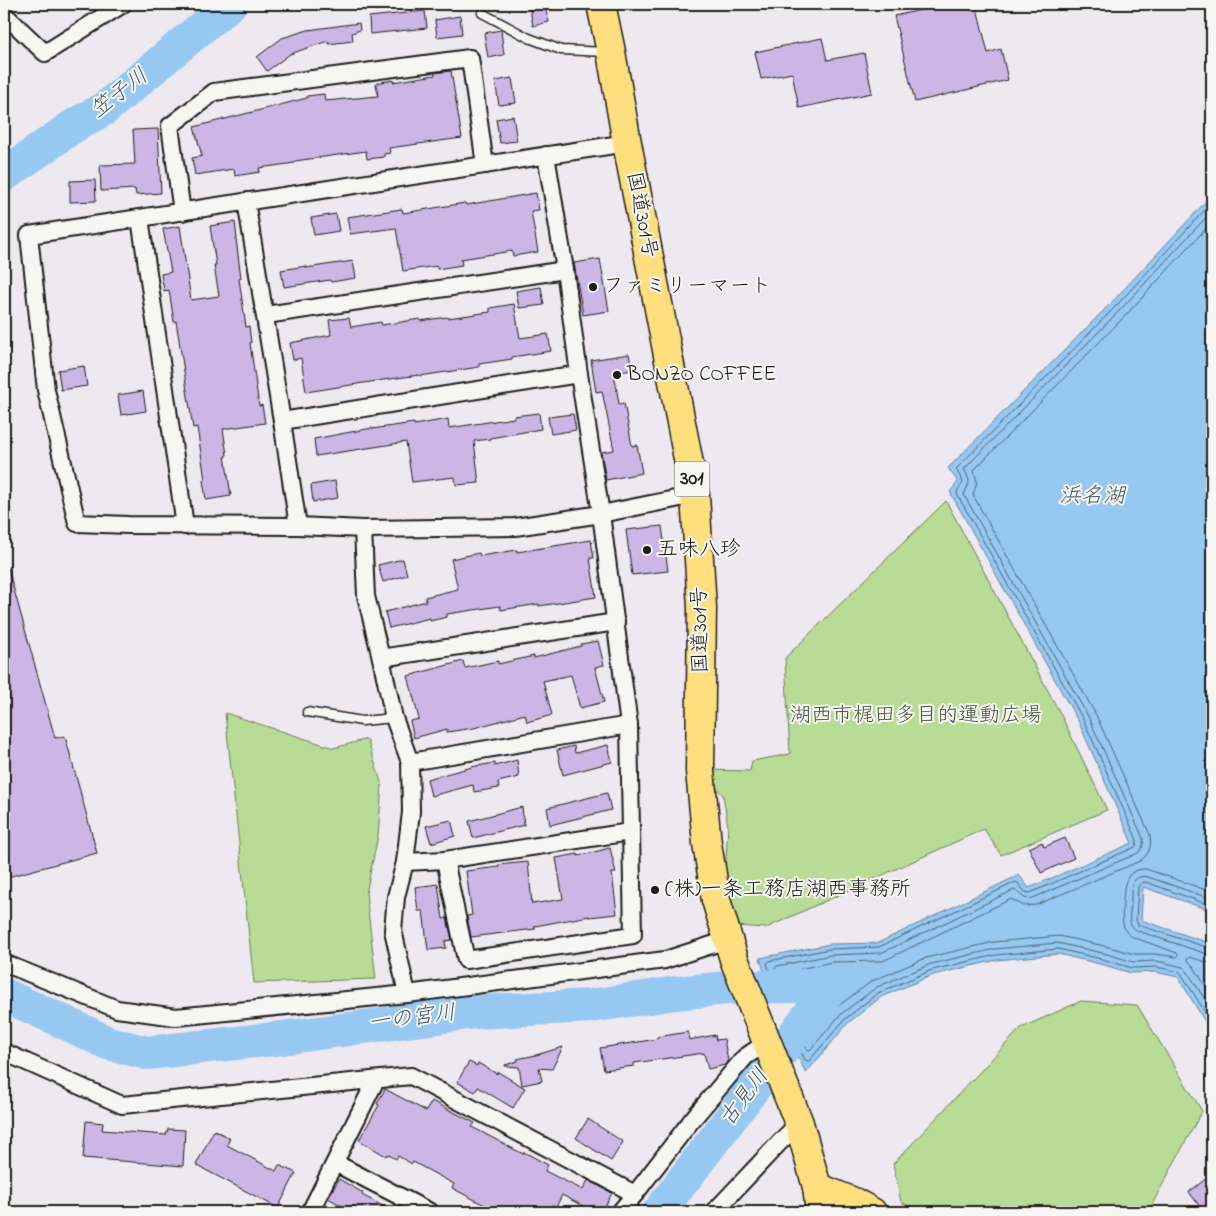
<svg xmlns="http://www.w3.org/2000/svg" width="1216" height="1216" font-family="'Indie Flower','Klee One',sans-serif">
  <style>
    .green { fill: #b8db95; stroke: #6a7c58 }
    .water { fill: #96c8f2; stroke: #65839c }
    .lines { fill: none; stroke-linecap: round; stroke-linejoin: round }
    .shore { stroke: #4d6172; stroke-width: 1 }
    .river { stroke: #96c8f2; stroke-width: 34 }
    .building { fill: #ccb6e6; stroke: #1c1c1c }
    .lane-casing { stroke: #1c1c1c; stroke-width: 11 }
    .street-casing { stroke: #1c1c1c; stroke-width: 20 }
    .highway-casing { stroke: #1c1c1c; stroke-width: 31 }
    .lane { stroke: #f6f6f2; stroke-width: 8 }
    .street { stroke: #f6f6f2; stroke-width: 16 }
    .highway { stroke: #fedf80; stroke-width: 28 }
    .rail { stroke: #1c1c1c; stroke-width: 4; stroke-dasharray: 8 4; stroke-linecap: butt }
    .poi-dot { fill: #1c1c1c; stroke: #f6f6f2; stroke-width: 2 }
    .labels { text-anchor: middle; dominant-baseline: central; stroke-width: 4; stroke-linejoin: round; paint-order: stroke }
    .shield { fill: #f6f6f2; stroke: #5d5d5c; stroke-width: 1 }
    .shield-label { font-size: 20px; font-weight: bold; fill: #1c1c1c }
    .street-label { font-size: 21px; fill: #1c1c1c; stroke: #f6f6f2 }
    .poi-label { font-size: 21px; fill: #1c1c1c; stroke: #f6f6f2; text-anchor: start }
    .park-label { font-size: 21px; fill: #4b5540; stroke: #f6f6f2 }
    .water-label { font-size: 22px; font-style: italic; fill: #475867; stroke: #f6f6f2 }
  </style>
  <rect width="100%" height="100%" fill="#eee9f0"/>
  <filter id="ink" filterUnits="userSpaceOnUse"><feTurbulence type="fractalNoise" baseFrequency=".02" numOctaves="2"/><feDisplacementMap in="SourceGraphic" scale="10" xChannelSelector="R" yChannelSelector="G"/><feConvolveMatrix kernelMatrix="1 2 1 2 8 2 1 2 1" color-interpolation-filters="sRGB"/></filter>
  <g filter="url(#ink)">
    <!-- green -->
    <g class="green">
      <polygon points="946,501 1060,713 1107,810 1001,855 984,829 766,928 735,926 725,875 728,826 723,795 712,782 710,770 750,771 752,761 790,754 785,658"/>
      <polygon points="225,713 334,748 367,739 382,785 378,836 366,893 376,979 254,983"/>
      <polygon points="1081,1001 1137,1005 1202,1111 1148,1212 920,1212 901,1202 893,1164 1021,1028"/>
    </g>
    <!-- water -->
    <polygon class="water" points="1212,195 1212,911 1143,887 1141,920 1212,944 1212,1033 1178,977 1155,972 1131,973 1104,965 1058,954 997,960 933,975 881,997 848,1023 806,1073 791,1043 812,1018 817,1006 815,995 803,993 770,991 760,958 830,944 878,943 1019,875 1029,888 1132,843 1079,723 950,492 958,482 948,468 1112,302"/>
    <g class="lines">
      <!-- shore -->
      <g class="shore">
        <path d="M 1212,202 L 1116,306 L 956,469 L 963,482 C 962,486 957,489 957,494 L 1084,721 L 1137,840 L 1136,846 L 1133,848 L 1030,893 L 1025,892 L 1018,883 L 1016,882 L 879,947 L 830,949 L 769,961 L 767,964 L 775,986 L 804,988 L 816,990 L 820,994 L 822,1005 L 822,1008 L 816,1021 L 797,1043 L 805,1060 L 807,1061 L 809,1061 L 845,1019 L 878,993 L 932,970 L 996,955 L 1058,949 L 1106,960 L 1132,968 L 1156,967 L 1180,972 L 1182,975 L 1212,1023"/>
        <path d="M 1212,211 L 1120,310 L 964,469 C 972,485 969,480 964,495 L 1089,718 L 1143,838 C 1144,845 1142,851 1136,854 L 1033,898 C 1021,901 1022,893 1014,890 L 881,953 L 831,955 L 777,966 L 775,968 L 780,980 L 817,984 C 822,986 825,989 826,995 C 827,999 829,1003 828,1007 C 827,1020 813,1034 805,1044 L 807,1049 L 809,1050 L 811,1049 L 841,1014 L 877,987 L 931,964 L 995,949 L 1057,943 L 1107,954 L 1133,962 L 1157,961 L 1183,967 L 1187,971 L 1212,1011"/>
        <path d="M 1212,222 L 1126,315 L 974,470 L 977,482 L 973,495 L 1096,715 L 1150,835 C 1152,846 1149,855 1140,861 L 1036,905 L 1024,906 L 1011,899 L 883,961 L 832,962 L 799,969 L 797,972 L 799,974 C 824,976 831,978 836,1004 L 838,1006 L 872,981 L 926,958 L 994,942 L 1059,936 L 1109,947 L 1134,954 L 1155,954 L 1177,957 L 1178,955 L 1177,953 L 1135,938 C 1130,936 1126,933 1124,927 C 1121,920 1123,911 1123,903 C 1124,886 1124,869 1146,869 L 1212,892"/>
        <path d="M 1212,899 L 1148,877 C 1129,873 1131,893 1131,906 C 1130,911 1129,917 1130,922 C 1131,927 1134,929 1138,931 L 1207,954 L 1212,955"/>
        <polyline points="1212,906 1146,882 1141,883 1138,887 1136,920 1138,925 1212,949"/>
        <polyline points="1212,963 1206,962 1190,957 1187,959 1194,967 1212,997"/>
      </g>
      <!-- river -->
      <g class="river">
        <polyline points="4,175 75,125 104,109 230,4"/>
        <polyline points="4,995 55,1018 108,1043 147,1053 282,1038 475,1012 590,1006 676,993 727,988 816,985"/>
        <polyline points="659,1212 832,985"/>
      </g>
    </g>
    <!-- building -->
    <g class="building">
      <polygon points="529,4 544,4 549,22 533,26"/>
      <polygon points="949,4 976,4 988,53 1001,49 1008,80 915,102 894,16"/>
      <polygon points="425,11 427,28 370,34 369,17"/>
      <polygon points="460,16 462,34 437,37 435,20"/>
      <polygon points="359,23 360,30 352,33 353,41 328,44 328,41 290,54 267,71 257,57 282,38 308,30"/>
      <polygon points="501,30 504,55 488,58 484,33"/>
      <polygon points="822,38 827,60 864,53 872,93 799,108 792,73 761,79 755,52"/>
      <polygon points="451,71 462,138 389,148 390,153 384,154 384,157 367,159 366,151 295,161 295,163 259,168 260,172 235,176 234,169 195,175 192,158 202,156 194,127 307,98 307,96 324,94 325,101 378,96 376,83 393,80 393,82 435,75 434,73"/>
      <polygon points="512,78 516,103 499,105 495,81"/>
      <polygon points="513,116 517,141 500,143 496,119"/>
      <polygon points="158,129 161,193 136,195 135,189 101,191 100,165 135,164 133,130"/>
      <polygon points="95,180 96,201 70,202 70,181"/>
      <polygon points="536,193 539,210 531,211 538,252 513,256 512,251 461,259 462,265 437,269 437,266 403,271 396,228 350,234 347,217 402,209 403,213 465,203 466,205"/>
      <polygon points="336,214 339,231 314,235 311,218"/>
      <polygon points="235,222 237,239 236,239 241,278 239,279 246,327 249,326 251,343 250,343 259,406 262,405 265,423 223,429 227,455 225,456 231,496 206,500 203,480 205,480 197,427 193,428 176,321 174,322 169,290 164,291 161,274 171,272 163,229 180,226 191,300 219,296 214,265 216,265 210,226"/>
      <polygon points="600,259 609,311 583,315 574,263"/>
      <polygon points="353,261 356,278 331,282 330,280 284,287 281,270 306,266 306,268"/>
      <polygon points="541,287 544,305 519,308 516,291"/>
      <polygon points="514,304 520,338 548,334 551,351 512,357 512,359 479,364 479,367 420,376 419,375 383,380 306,392 301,358 293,360 290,343 331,335 329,320 349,318 351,327 381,322 382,325 420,319 420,321 447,317 448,318 490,312 490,308"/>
      <polygon points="629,354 632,370 614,373 619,404 624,403 632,446 637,445 642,473 606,480 601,452 614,450 602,391 596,392 591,360"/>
      <polygon points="84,366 87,386 61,390 58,370"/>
      <polygon points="143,391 146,411 121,415 118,395"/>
      <polygon points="539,413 541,429 490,438 490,439 474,441 479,483 456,485 455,477 412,482 406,442 316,456 314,439 372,428 372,429 414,423 414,425 448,419 449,428 514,418 514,416"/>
      <polygon points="573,414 576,430 551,434 548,417"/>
      <polygon points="335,481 338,498 313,502 311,485"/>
      <polygon points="662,526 668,571 632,575 626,530"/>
      <polygon points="591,540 594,558 590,558 596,597 539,606 539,604 501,610 500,606 447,614 447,617 430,621 430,618 389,628 385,612 426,601 425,597 458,589 451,559 479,553 480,556 517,550 517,552"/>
      <polygon points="403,559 407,575 383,582 378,565"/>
      <polygon points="4,568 8,568 55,738 65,736 97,853 4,878"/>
      <polygon points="598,641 604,665 595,667 604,702 580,708 571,675 543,681 552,715 527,722 525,714 474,728 447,732 447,729 414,738 410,721 419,719 408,676 463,661 465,668 498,661 498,664 534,656 534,658 581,646 581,644"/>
      <polygon points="608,745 612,762 563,775 557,750 574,746 575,753"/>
      <polygon points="517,760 519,777 498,782 499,788 474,792 473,785 431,796 427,779 476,766 495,763 495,766"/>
      <polygon points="607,793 611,810 550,825 547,808"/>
      <polygon points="522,807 524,825 473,838 469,821"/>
      <polygon points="451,820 455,836 431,843 426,826"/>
      <polygon points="1065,838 1074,858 1041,873 1029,848 1042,842 1044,847"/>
      <polygon points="610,848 616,873 612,873 617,914 589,917 589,916 535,926 535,929 471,937 467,916 472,915 466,871 499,867 498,865 528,862 532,904 563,899 556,858 578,854 578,856"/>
      <polygon points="438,884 443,919 447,918 452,940 445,941 446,948 428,950 423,911 418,911 415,887"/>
      <polygon points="688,1032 689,1040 715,1035 716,1040 724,1039 728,1061 725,1065 708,1069 704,1053 634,1063 634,1066 604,1070 600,1048 657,1039 657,1037"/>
      <polygon points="563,1047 552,1069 539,1068 542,1081 522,1085 519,1067 505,1066 505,1065 518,1061 517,1059 536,1055"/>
      <polygon points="469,1062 477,1066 478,1063 497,1074 498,1072 525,1088 513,1108 478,1087 475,1092 457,1082"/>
      <polygon points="385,1089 426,1111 432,1101 475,1123 472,1127 523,1154 524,1152 548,1165 545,1171 583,1190 588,1180 612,1193 602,1212 594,1212 562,1195 556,1207 552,1205 548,1212 498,1212 452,1188 454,1184 413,1162 412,1164 398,1156 396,1159 387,1154 386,1156 359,1140 379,1105 377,1104"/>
      <polygon points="588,1119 623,1142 611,1161 576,1138"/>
      <polygon points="86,1121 103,1123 102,1130 166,1135 168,1129 185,1130 183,1166 83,1158"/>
      <polygon points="214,1130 230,1138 227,1145 276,1171 279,1165 296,1173 278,1208 196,1165"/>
      <polygon points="1212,1174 1212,1212 1204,1212 1189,1192"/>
      <polygon points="339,1179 363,1193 362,1195 394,1212 353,1212 328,1198"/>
    </g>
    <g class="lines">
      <!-- lane casing -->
      <g class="lane-casing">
        <g id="lane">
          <polyline points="482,13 529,38 561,50 607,52"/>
          <polyline points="307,712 362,721 394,718"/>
        </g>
      </g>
      <!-- street casing -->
      <g class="street-casing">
        <g id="street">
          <polyline points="4,14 45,53 123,4"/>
          <polyline points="627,143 29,235 46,390 77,523 128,525 298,526 363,529 515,527 601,514 695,495"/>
          <polyline points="246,201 282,421 298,526"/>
          <polyline points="182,212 170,126 214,92 470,58 485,165"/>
          <polyline points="140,218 185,526"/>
          <polyline points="266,315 565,270"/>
          <polyline points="282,421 579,374"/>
          <polyline points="381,658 616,622"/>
          <polyline points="410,762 629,725"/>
          <polyline points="445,860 466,960 633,935 629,725 601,514 579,374 565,270 546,155"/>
          <polyline points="405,862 445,860 630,832"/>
          <polyline points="4,963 117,1009 176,1017 407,994 393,930 396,897 405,862 411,812 410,762 394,718 381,658 366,596 363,529"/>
          <polyline points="407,994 665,960 727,940"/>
          <polyline points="4,1052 122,1105 411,1076 635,1194 620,1212"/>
          <polyline points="335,1163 430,1212"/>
          <polyline points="635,1194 691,1121 745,1057 767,1042"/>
          <polyline points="310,1212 376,1080"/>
          <polyline points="714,1212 780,1142 799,1123"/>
        </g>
      </g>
      <!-- highway casing -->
      <g class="highway-casing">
        <g id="highway">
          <polyline points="601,4 611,52 627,143 695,495 702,608 700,771 707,843 716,900 734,959 799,1123 817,1187 820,1212"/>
          <polyline points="817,1187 854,1202 872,1212"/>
        </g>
      </g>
      <!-- lane -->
      <use href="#lane" class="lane"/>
      <!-- street -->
      <use href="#street" class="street"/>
      <!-- highway -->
      <use href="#highway" class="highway"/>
      <!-- rail -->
      <polyline class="rail" points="4,1208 11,1212"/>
    </g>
  </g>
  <!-- markers -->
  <g class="poi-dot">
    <circle cx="593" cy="287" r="5"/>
    <circle cx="617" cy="375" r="5"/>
    <circle cx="647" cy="550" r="5"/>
    <circle cx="655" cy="890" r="5"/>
  </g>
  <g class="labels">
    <!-- shield labels -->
    <rect class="shield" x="674.5" y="461.5" width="35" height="35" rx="4"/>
    <g class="shield-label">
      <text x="692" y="479">301</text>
    </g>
    <!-- street labels -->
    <g class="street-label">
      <text transform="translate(641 215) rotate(79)">国道301号</text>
      <text transform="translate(701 630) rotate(-91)">国道301号</text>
    </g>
    <!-- poi labels -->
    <g class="poi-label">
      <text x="603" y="287">ファミリーマート</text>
      <text x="627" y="375">BONZO COFFEE</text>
      <text x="657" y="550">五味八珍</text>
      <text x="665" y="890">(株)一条工務店湖西事務所</text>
    </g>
    <!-- park labels -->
    <g class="park-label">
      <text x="916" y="716">湖西市梶田多目的運動広場</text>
    </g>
    <!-- water labels -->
    <g class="water-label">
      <text transform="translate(120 94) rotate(-38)">笠子川</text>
      <text x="1092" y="497">浜名湖</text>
      <text transform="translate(412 1019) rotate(-7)">一の宮川</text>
      <text transform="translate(745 1098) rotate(-53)">古見川</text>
    </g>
  </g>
  <!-- margin -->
  <rect width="1216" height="1216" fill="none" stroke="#f6f6f2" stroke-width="20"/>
  <rect x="10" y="10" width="1196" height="1196" fill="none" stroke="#1c1c1c" stroke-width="2" filter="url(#ink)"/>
</svg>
